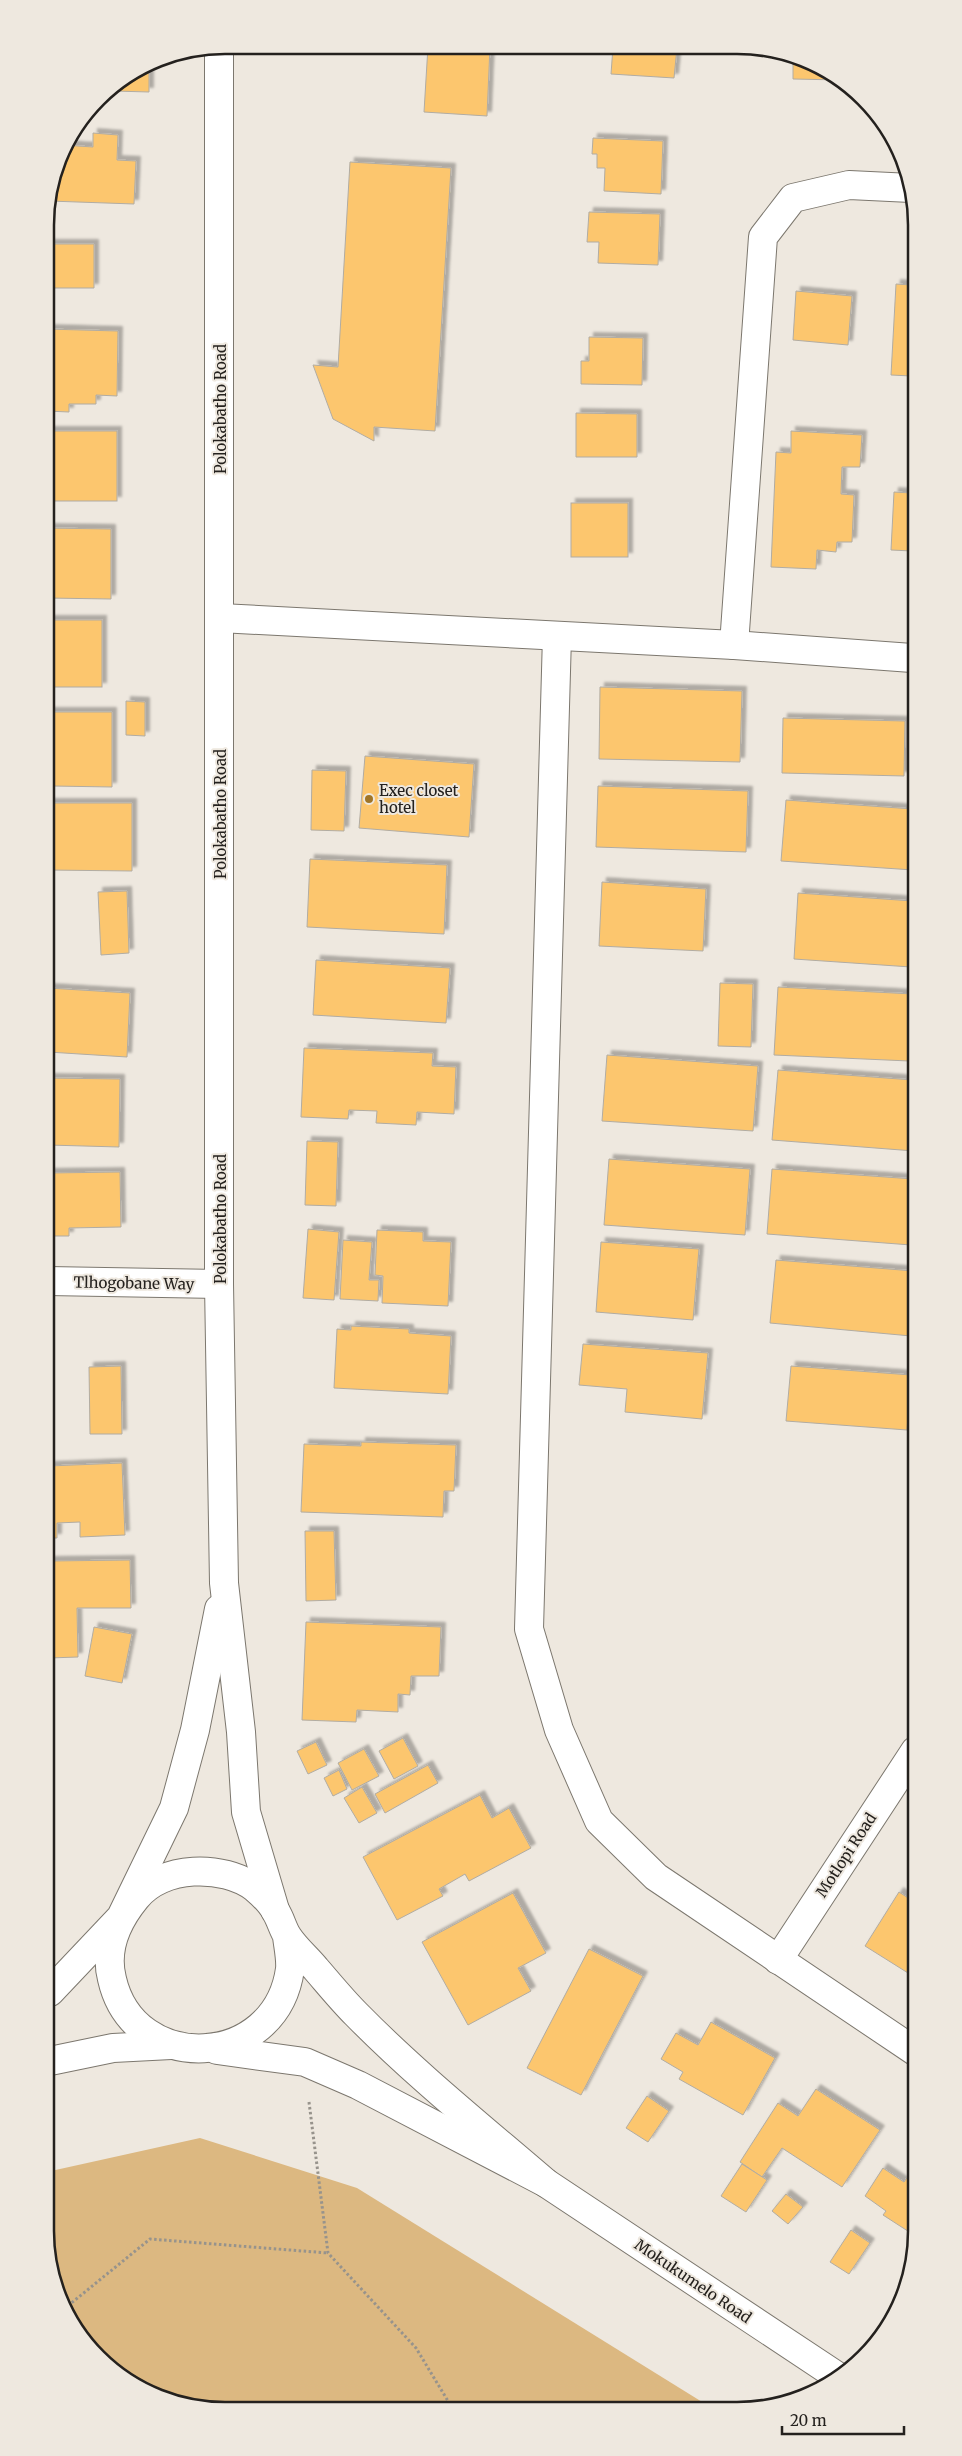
<svg xmlns="http://www.w3.org/2000/svg" width="962" height="2456" font-family="Merriweather,serif">
  <style>
    .park { fill: #dcb881 }
    .building { fill: #fcc66e; stroke: #b1aca3; filter: url(#shadow) }
    .lines { fill: none; stroke-linecap: round; stroke-linejoin: round }
    .minor-casing { stroke: #7c776e; stroke-width: 30 }
    .path { stroke: #97938c; stroke-width: 3; stroke-dasharray: 2.5 2.5; stroke-linecap: butt }
    .minor { stroke: #fff; stroke-width: 28 }
    .poi-dot { fill: #a17526; stroke: #eee8df; stroke-width: 2 }
    .labels { text-anchor: middle; dominant-baseline: central; stroke-width: 4; stroke-linejoin: round; paint-order: stroke }
    .street-label { font-size: 15px; fill: #24211e; stroke: #eee8df }
    .poi-label { font-size: 15px; fill: #24211e; stroke: #eee8df; text-anchor: start }
    .rim { fill: none; stroke: #24211e; stroke-width: 2.5 }
  </style>
  <defs>
    <filter id="shadow"><feDropShadow dx="4.5" dy="-4.5" stdDeviation="1" flood-color="#0004"/></filter>
  </defs>
  <rect width="100%" height="100%" fill="#eee8df"/>
  <!-- park -->
  <polygon class="park" points="200,2138 357,2188 707,2405 190,2408 106,2366 69,2321 51,2278 51,2171"/>
  <!-- building -->
  <g class="building">
    <polygon points="428,46 490,47 487,116 424,112"/>
    <polygon points="613,47 677,48 674,78 611,74"/>
    <polygon points="793,56 817,64 840,80 793,79"/>
    <polygon points="149,63 149,92 113,91 113,85"/>
    <polygon points="93,133 118,135 117,160 136,161 134,204 49,201 63,145 93,147"/>
    <polygon points="593,138 663,141 661,194 604,191 605,168 597,168 597,154 592,154"/>
    <polygon points="350,162 451,168 435,431 374,427 374,441 333,419 313,365 338,367"/>
    <polygon points="589,212 660,214 658,265 598,263 599,242 587,242"/>
    <polygon points="45,244 94,244 94,288 46,288"/>
    <polygon points="896,284 911,285 911,376 891,375"/>
    <polygon points="796,291 852,296 848,345 793,340"/>
    <polygon points="46,329 118,331 117,396 96,395 96,404 69,404 69,412 46,411"/>
    <polygon points="589,337 643,338 642,385 581,384 581,361 589,361"/>
    <polygon points="576,413 637,414 637,457 576,457"/>
    <rect x="46" y="431" width="71" height="70"/>
    <polygon points="791,431 862,435 860,467 842,467 841,494 854,495 852,542 837,542 836,552 817,550 816,569 771,567 776,452 791,453"/>
    <polygon points="894,492 912,493 912,551 891,550"/>
    <rect x="571" y="503" width="57" height="54"/>
    <polygon points="46,528 111,529 111,599 46,598"/>
    <rect x="47" y="620" width="55" height="67"/>
    <polygon points="600,687 742,691 740,762 599,759"/>
    <polygon points="126,701 145,702 145,736 126,735"/>
    <polygon points="47,712 112,712 112,787 52,786 52,772 47,772"/>
    <polygon points="783,718 905,721 904,776 782,773"/>
    <polygon points="365,756 474,764 469,837 359,828"/>
    <polygon points="312,770 346,771 344,831 311,830"/>
    <polygon points="598,786 748,791 746,852 596,847"/>
    <polygon points="786,800 913,809 913,870 781,861"/>
    <polygon points="47,803 132,803 132,871 47,870"/>
    <polygon points="310,859 447,865 444,934 307,927"/>
    <polygon points="602,882 706,889 703,951 599,946"/>
    <polygon points="127,891 129,953 101,955 98,892"/>
    <polygon points="798,893 913,901 911,967 794,959"/>
    <polygon points="316,960 450,968 446,1023 313,1015"/>
    <polygon points="720,983 753,984 751,1047 718,1046"/>
    <polygon points="778,987 913,994 909,1061 774,1055"/>
    <polygon points="48,988 130,993 127,1057 48,1052"/>
    <polygon points="304,1048 433,1053 432,1066 456,1067 454,1114 417,1112 416,1125 376,1123 377,1111 349,1110 348,1119 301,1117"/>
    <polygon points="607,1055 758,1066 753,1131 602,1121"/>
    <polygon points="778,1070 913,1080 914,1151 772,1140"/>
    <polygon points="48,1078 120,1079 119,1147 48,1145"/>
    <polygon points="307,1141 338,1142 336,1206 305,1205"/>
    <polygon points="609,1159 750,1169 745,1235 604,1225"/>
    <polygon points="772,1169 914,1179 911,1245 767,1234"/>
    <polygon points="120,1172 121,1227 69,1228 69,1236 48,1236 48,1173"/>
    <polygon points="308,1229 339,1232 334,1300 303,1298"/>
    <polygon points="377,1230 423,1232 423,1241 451,1242 448,1306 382,1303 383,1276 375,1275"/>
    <polygon points="343,1240 372,1242 369,1280 379,1280 378,1301 340,1299"/>
    <polygon points="601,1242 699,1249 693,1320 596,1312"/>
    <polygon points="776,1260 914,1271 911,1336 770,1323"/>
    <polygon points="351,1326 409,1329 409,1333 451,1336 448,1394 334,1388 337,1329 351,1330"/>
    <polygon points="583,1344 708,1353 702,1419 625,1412 627,1389 579,1385"/>
    <polygon points="121,1366 122,1434 90,1434 89,1367"/>
    <polygon points="791,1366 911,1375 907,1430 786,1421"/>
    <polygon points="361,1442 456,1445 454,1491 444,1491 443,1517 301,1512 304,1444 361,1446"/>
    <polygon points="122,1463 125,1535 80,1537 80,1522 57,1523 57,1538 49,1538 49,1466"/>
    <polygon points="305,1531 334,1531 336,1600 306,1601"/>
    <polygon points="130,1560 131,1608 77,1608 78,1657 49,1658 49,1561"/>
    <polygon points="306,1622 441,1627 439,1676 411,1676 410,1695 398,1694 398,1712 357,1710 356,1722 302,1720"/>
    <polygon points="94,1627 132,1634 122,1683 85,1676"/>
    <polygon points="403,1738 418,1766 394,1779 379,1751"/>
    <polygon points="316,1742 327,1765 308,1774 297,1751"/>
    <polygon points="364,1749 379,1776 352,1790 338,1763"/>
    <polygon points="428,1765 438,1783 385,1813 375,1794"/>
    <polygon points="339,1770 347,1789 333,1796 324,1778"/>
    <polygon points="362,1787 377,1813 359,1823 344,1798"/>
    <polygon points="480,1795 492,1818 509,1808 531,1848 469,1881 465,1874 439,1889 443,1896 397,1920 363,1857"/>
    <polygon points="899,1892 916,1903 916,1978 865,1946"/>
    <polygon points="513,1893 546,1953 518,1968 531,1991 468,2025 422,1942"/>
    <polygon points="589,1949 643,1976 581,2095 527,2068"/>
    <polygon points="711,2022 775,2058 743,2115 679,2079 683,2072 661,2059 676,2033 698,2045"/>
    <polygon points="816,2089 880,2130 842,2187 782,2148 762,2177 740,2162 778,2103 798,2116"/>
    <polygon points="647,2096 669,2111 648,2142 626,2128"/>
    <polygon points="742,2164 767,2180 746,2212 721,2196"/>
    <polygon points="916,2164 917,2237 883,2215 886,2211 865,2196 883,2168 904,2182"/>
    <polygon points="786,2194 803,2207 788,2224 772,2211"/>
    <polygon points="851,2230 870,2243 849,2274 830,2262"/>
  </g>
  <g class="lines">
    <!-- minor casing -->
    <g class="minor-casing">
      <g id="minor">
        <polyline points="219,46 219,1284 224,1583 241,1732 246,1812 275,1910"/>
        <polyline points="220,618 734,645 912,658"/>
        <polyline points="557,636 529,1629 559,1730 599,1821 656,1877 916,2052"/>
        <polyline points="734,645 763,237 793,198 849,185 911,188"/>
        <polyline points="48,1281 219,1284"/>
        <path d="M 287,1936 C 288,1946 291,1959 290,1969 C 276,2070 134,2076 112,1979 C 104,1948 118,1920 136,1898 C 162,1865 223,1864 255,1888 C 262,1894 272,1904 276,1912 C 281,1920 283,1930 288,1937 C 296,1949 307,1958 316,1969 C 329,1984 342,2000 356,2014 C 415,2074 482,2128 546,2183"/>
        <polyline points="778,1960 915,1751"/>
        <polyline points="50,1992 121,1917 174,1808 195,1730 219,1609"/>
        <polyline points="217,2050 305,2062 358,2085 546,2183 840,2378"/>
        <polyline points="50,2061 113,2048 171,2045"/>
      </g>
    </g>
    <!-- path -->
    <g class="path">
      <polyline points="309,2102 328,2253 416,2348 451,2406"/>
      <polyline points="64,2309 150,2239 328,2253"/>
    </g>
    <!-- minor -->
    <use href="#minor" class="minor"/>
  </g>
  <!-- markers -->
  <circle class="poi-dot" cx="369" cy="799" r="5"/>
  <g class="labels">
    <!-- street labels -->
    <g class="street-label">
      <text transform="translate(220 409) rotate(-90)">Polokabatho Road</text>
      <text transform="translate(220 814) rotate(-90)">Polokabatho Road</text>
      <text transform="translate(220 1219) rotate(-90)">Polokabatho Road</text>
      <text transform="translate(134 1283) rotate(1)">Tlhogobane Way</text>
      <text transform="translate(846 1855) rotate(-57)">Motlopi Road</text>
      <text transform="translate(693 2281) rotate(34)">Mokukumelo Road</text>
    </g>
    <!-- poi labels -->
    <g class="poi-label">
      <text x="379" y="790">Exec closet<tspan x="379" dy="17">hotel</tspan></text>
    </g>
  </g>
  <!-- crop -->
  <path d="M0 0H962V2456H0ZM225 54H737A171 171 0 0 1 908 225V2231A171 171 0 0 1 737 2402H225A171 171 0 0 1 54 2231V225A171 171 0 0 1 225 54Z" fill="#eee8df" fill-rule="evenodd"/>
  <path class="rim" d="M225 54H737A171 171 0 0 1 908 225V2231A171 171 0 0 1 737 2402H225A171 171 0 0 1 54 2231V225A171 171 0 0 1 225 54Z"/>
  <!-- scale -->
  <path d="M782 2426v8h122v-8" fill="none" stroke="#24211e" stroke-width="2.5"/>
  <text x="790" y="2426" font-size="15" fill="#24211e" stroke="#eee8df" stroke-width="4" paint-order="stroke">20 m</text>
</svg>
